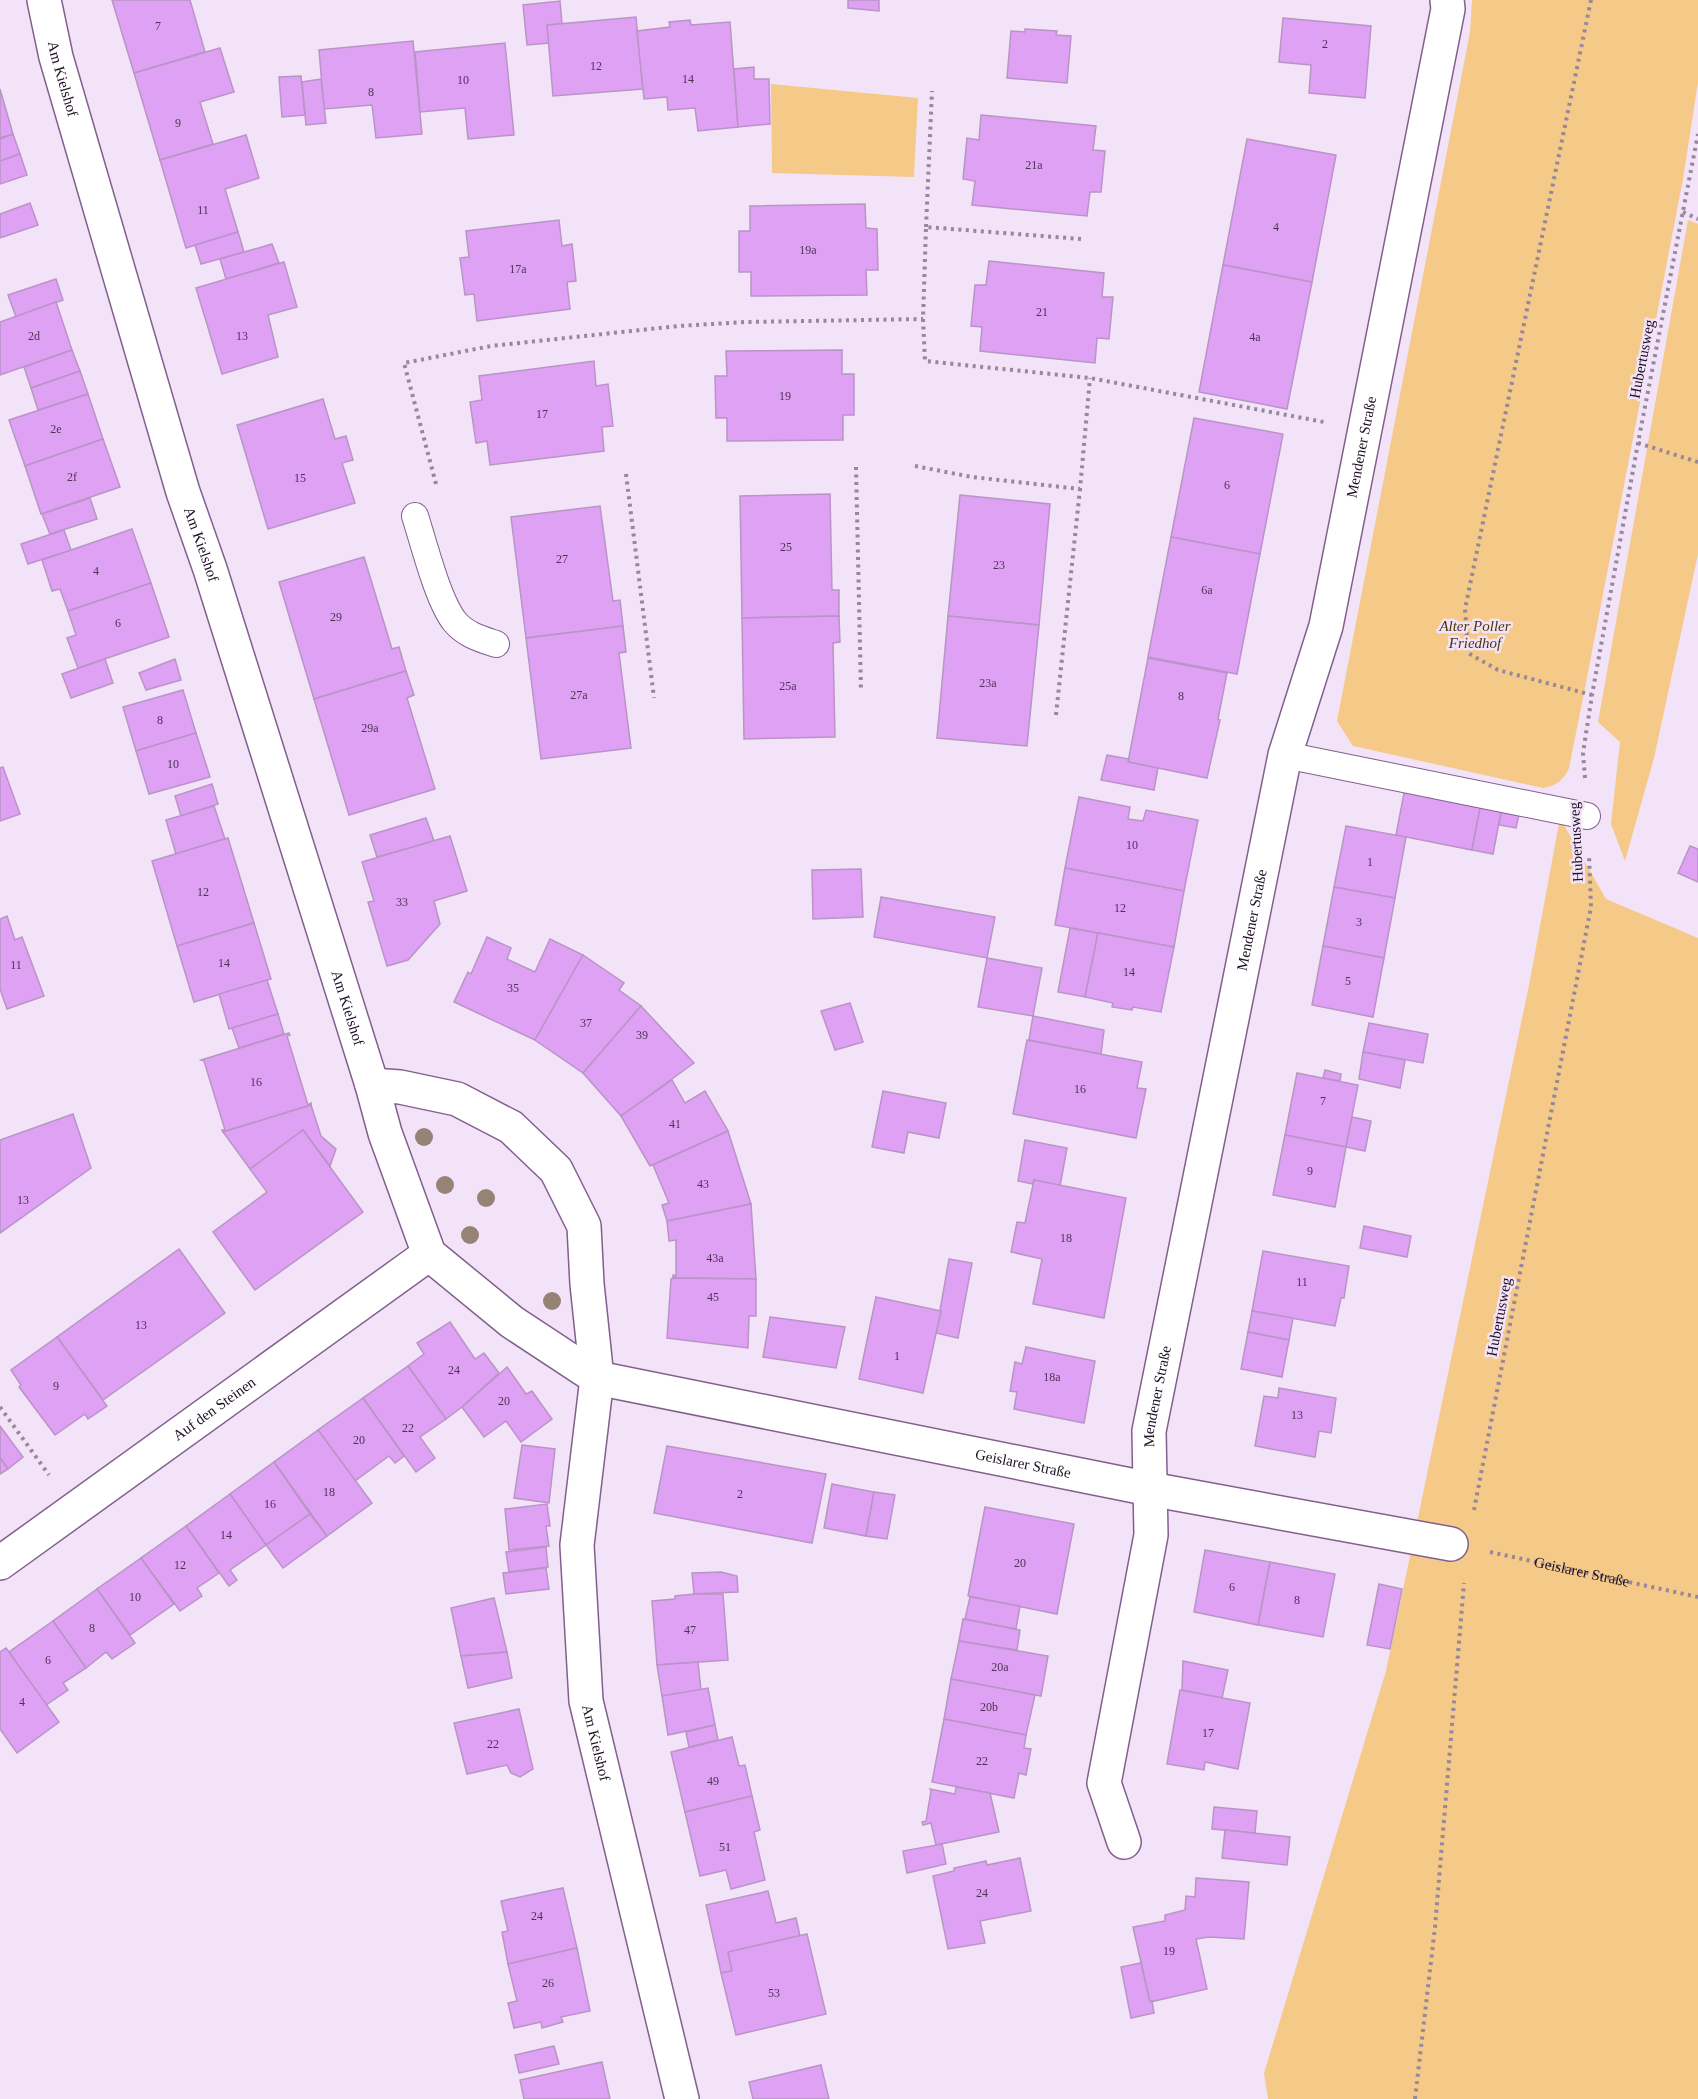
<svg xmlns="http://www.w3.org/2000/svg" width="1698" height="2099" font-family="'Times New Roman',serif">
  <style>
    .green { fill: #f5c987 }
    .building { fill: #dea1f3; stroke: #b994c6; stroke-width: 1.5 }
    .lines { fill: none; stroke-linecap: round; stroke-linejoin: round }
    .lane-casing { stroke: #825f8e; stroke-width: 28 }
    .street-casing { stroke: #825f8e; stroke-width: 36 }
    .path { stroke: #96879b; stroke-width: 4; stroke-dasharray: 3 4.5; stroke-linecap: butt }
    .lane { stroke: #fff; stroke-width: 26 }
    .street { stroke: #fff; stroke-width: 33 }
    .tree { fill: #978376 }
    .labels { text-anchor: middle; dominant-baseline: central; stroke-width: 5; stroke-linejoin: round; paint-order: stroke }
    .number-label { font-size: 12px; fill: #4d3456 }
    .street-label { font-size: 15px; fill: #1d1022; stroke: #f3e3f8 }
    .park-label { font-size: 15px; font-style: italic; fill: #4b340b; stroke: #f3e3f8 }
  </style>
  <rect width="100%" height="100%" fill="#f3e3f8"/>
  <!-- green -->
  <g class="green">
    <path d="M 1472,0 L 1698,0 L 1698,82 L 1683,179 L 1584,693 L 1569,768 C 1564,780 1556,786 1543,788 L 1353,746 L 1337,721 L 1470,32 Z"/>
    <polygon points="771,84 918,98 914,177 772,173"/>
    <polygon points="1688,220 1698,224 1698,554 1654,758 1625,861 1611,824 1620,742 1598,722"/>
    <polygon points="1560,818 1606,899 1698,938 1698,2099 1268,2099 1264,2073 1386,1671 1529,985"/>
  </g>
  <!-- building -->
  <g class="building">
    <polygon points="112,0 190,0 205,52 134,73"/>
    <polygon points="848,0 879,0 879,11 848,8"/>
    <polygon points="560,1 562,24 547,25 549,43 527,45 523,5"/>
    <polygon points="636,17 643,89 553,96 547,25"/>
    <polygon points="1283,18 1371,26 1365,98 1309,93 1311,65 1279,62"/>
    <polygon points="690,20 691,25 730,22 738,127 698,131 695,108 668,110 667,97 644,99 637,31 670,27 669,22"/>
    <polygon points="1025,29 1057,31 1056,35 1071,36 1067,83 1007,78 1011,31 1025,32"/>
    <polygon points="413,41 422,134 376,138 372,105 324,109 319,50"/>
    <polygon points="505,43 514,135 468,139 465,108 420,112 415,52"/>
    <polygon points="220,48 234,92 200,102 213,144 160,160 134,73"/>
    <polygon points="754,67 754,79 769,79 770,124 738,127 734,69"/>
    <polygon points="301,76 305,115 282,117 279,77"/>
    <polygon points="321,79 326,123 306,125 302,82"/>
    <polygon points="0,89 13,134 0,138"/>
    <polygon points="981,115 1096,126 1093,150 1105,151 1101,192 1090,192 1087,216 972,205 975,181 963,179 967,138 979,140"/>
    <polygon points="13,134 20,154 0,161 0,139"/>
    <polygon points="246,135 259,178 225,189 238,232 186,248 160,160"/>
    <polygon points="1247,139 1336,155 1312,282 1223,265"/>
    <polygon points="20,154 27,175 0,184 0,161"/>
    <polygon points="30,203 38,225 0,238 0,214"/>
    <polygon points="865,204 866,228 877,229 878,270 866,270 867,295 751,296 751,272 739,272 739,231 750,231 750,206"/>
    <polygon points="559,220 562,246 572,244 576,281 567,282 570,309 477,321 474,294 465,295 460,258 469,257 466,231"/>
    <polygon points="238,232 244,252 201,264 195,245"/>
    <polygon points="272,244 279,263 226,279 220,259"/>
    <polygon points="989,261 1104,273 1102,297 1113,297 1109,339 1097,338 1095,363 980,351 982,327 971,326 975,285 986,285"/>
    <polygon points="284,262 297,307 268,315 278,357 222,374 196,288"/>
    <polygon points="1223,265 1312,282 1287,409 1199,392"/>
    <polygon points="56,279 63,300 16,317 8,295"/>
    <polygon points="56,302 72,350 0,375 0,322"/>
    <polygon points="72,350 80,371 31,388 24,367"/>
    <polygon points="842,350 842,374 854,374 854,415 843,415 843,440 727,441 727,418 716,418 715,376 727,376 726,351"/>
    <polygon points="594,361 596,386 608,384 613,426 602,427 604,451 490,465 487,441 476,443 470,402 482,400 479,376"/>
    <polygon points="80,371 88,394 38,410 31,388"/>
    <polygon points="88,394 103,439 25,466 9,420"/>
    <polygon points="323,399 335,439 346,436 353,460 342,463 355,503 268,529 237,425"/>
    <polygon points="1194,418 1283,434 1260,554 1171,537"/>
    <polygon points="103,439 120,487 41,514 25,466"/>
    <polygon points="830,494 832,590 839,590 839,616 742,618 740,496"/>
    <polygon points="960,495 1050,504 1039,625 948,616"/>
    <polygon points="90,498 97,519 50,534 42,514"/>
    <polygon points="600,506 613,601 620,600 623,626 526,638 511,517"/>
    <polygon points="132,529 151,583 68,611 60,589 52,591 42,560"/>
    <polygon points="64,530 71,550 28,564 21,544"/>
    <polygon points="1171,537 1260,554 1237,674 1148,657"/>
    <polygon points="364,557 392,649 399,647 406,671 314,699 279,582"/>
    <polygon points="151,583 169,637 78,668 67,638 76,635 68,611"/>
    <polygon points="839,616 840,642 833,643 835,737 744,739 742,618"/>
    <polygon points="948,616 1039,625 1027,746 937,738"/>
    <polygon points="623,626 626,652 619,653 631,748 541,759 526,638"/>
    <polygon points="1148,658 1227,673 1218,719 1220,720 1207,778 1128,762"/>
    <polygon points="105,659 113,683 71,698 62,674"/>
    <polygon points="175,659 181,680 146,690 139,673"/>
    <polygon points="406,671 414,695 407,698 435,789 349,815 314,699"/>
    <polygon points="183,690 196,733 136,751 123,707"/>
    <polygon points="196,733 210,777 149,794 136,751"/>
    <polygon points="1107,755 1129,759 1128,762 1158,768 1154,790 1101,780"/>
    <polygon points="3,767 20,814 0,821 0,768"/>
    <polygon points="212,784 218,804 181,816 175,796"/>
    <polygon points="1405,788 1481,803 1472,850 1396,835"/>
    <polygon points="1079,797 1130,807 1128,819 1143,821 1146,810 1198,820 1184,891 1065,868"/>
    <polygon points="1481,803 1502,807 1493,854 1472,850"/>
    <polygon points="214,806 225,839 176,854 166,820"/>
    <polygon points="1502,807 1520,810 1516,828 1499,825"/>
    <polygon points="426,818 434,841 377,857 370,835"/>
    <polygon points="1346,826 1406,837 1395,898 1334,887"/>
    <polygon points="450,836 467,891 434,901 440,924 408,960 387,966 368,902 374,901 362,862"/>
    <polygon points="228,838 254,923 177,946 152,861"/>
    <polygon points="1690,846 1698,849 1698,882 1678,873"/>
    <polygon points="1065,868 1184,891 1174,947 1055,925"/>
    <polygon points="861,869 863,917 813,919 812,870"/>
    <polygon points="1334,887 1395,898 1384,958 1323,946"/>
    <polygon points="881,897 995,917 987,958 874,937"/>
    <polygon points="7,916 15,940 22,937 44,996 7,1009 0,989 0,919"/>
    <polygon points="254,923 271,979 194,1002 177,946"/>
    <polygon points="1070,928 1098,933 1085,997 1058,992"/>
    <polygon points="1098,933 1174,947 1161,1012 1133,1007 1132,1010 1112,1007 1113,1003 1085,997"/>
    <polygon points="487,937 511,948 507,959 535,972 550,939 583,955 535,1040 454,1002 468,972 471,974"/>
    <polygon points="1323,946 1384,958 1373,1017 1312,1005"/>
    <polygon points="583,955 624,983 619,990 641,1006 583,1073 535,1040"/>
    <polygon points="987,958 1042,968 1033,1016 978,1007"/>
    <polygon points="267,980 278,1014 229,1029 219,994"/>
    <polygon points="850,1003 863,1042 835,1050 821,1011"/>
    <polygon points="641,1006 694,1063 621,1116 583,1073"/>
    <polygon points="278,1014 284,1034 239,1048 232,1028"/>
    <polygon points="1033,1016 1104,1030 1101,1054 1029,1040"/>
    <polygon points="1369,1023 1428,1034 1423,1063 1363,1052"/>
    <polygon points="289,1033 290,1035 287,1036 308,1105 311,1103 311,1105 223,1132 222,1130 225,1130 204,1061 201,1060"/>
    <polygon points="1027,1040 1142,1062 1137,1088 1146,1089 1136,1138 1013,1114"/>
    <polygon points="1363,1052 1405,1060 1400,1088 1359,1079"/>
    <polygon points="1325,1070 1341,1074 1340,1081 1323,1078"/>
    <polygon points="1297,1073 1358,1085 1346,1147 1285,1135"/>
    <polygon points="672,1080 685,1103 705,1091 728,1131 650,1166 621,1116"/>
    <polygon points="883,1091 946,1103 939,1138 908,1132 904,1153 872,1147"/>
    <polygon points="311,1105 321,1136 336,1149 330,1166 303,1130 250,1169 223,1132"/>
    <polygon points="73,1114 91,1168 0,1233 0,1140"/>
    <polygon points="1352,1117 1371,1121 1365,1151 1346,1147"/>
    <polygon points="303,1130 363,1212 255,1290 213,1232 267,1192 250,1169"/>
    <polygon points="728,1131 751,1204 667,1221 662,1205 669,1203 653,1165"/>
    <polygon points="1285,1135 1346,1147 1335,1207 1273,1195"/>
    <polygon points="1025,1140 1067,1148 1060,1186 1034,1180 1033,1184 1018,1181"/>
    <polygon points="1034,1180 1126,1198 1104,1318 1033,1304 1042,1259 1011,1252 1017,1222 1025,1223"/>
    <polygon points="751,1204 756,1279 673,1278 673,1275 676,1276 676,1240 669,1241 667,1221"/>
    <polygon points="1364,1226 1411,1236 1407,1257 1360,1248"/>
    <polygon points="179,1249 225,1313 103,1400 57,1337"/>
    <polygon points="1263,1251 1349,1266 1344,1298 1341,1298 1335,1326 1252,1311"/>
    <polygon points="949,1259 972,1263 958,1338 936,1333"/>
    <polygon points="673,1278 756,1279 756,1316 749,1316 748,1348 667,1338 671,1279"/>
    <polygon points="876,1297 941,1311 923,1393 859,1379"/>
    <polygon points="1252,1311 1293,1318 1289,1340 1248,1332"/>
    <polygon points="770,1317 845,1327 836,1368 763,1357"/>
    <polygon points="450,1322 475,1359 484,1353 499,1373 462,1407 446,1419 408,1366 424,1354 417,1343"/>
    <polygon points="1248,1332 1289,1340 1282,1377 1241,1369"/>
    <polygon points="57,1337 107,1406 88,1419 85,1414 55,1435 19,1387 21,1385 11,1370"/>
    <polygon points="1026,1347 1095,1361 1084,1423 1014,1409 1017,1392 1010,1391 1015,1362 1022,1364"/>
    <polygon points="408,1366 446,1419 420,1437 435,1458 416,1472 363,1398"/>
    <polygon points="507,1367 526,1394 532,1391 552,1419 521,1442 506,1421 484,1437 462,1407"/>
    <polygon points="1279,1388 1336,1398 1331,1433 1319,1431 1315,1457 1255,1446 1264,1396 1278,1398"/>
    <polygon points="363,1398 404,1456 395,1463 389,1456 355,1481 318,1430"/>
    <polygon points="0,1426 23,1457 8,1469 0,1458"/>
    <polygon points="318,1430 372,1503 327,1536 274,1462"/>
    <polygon points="522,1445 555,1449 549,1503 514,1498"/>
    <polygon points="667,1446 826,1474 812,1543 654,1513"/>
    <polygon points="0,1458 8,1469 0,1474"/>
    <polygon points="274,1462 310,1514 266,1545 230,1494"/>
    <polygon points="832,1484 874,1492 866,1536 824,1528"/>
    <polygon points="874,1492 895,1495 887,1539 866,1536"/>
    <polygon points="230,1494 266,1545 230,1570 237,1580 229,1586 186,1526"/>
    <polygon points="547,1504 550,1526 546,1526 549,1546 509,1550 505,1509"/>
    <polygon points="985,1507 1074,1524 1057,1614 968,1596"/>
    <polygon points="310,1514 327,1536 283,1568 266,1545"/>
    <polygon points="186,1526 219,1573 197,1588 202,1596 180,1611 141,1558"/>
    <polygon points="546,1547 548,1567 509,1572 506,1552"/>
    <polygon points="1205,1550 1270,1562 1258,1625 1194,1612"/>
    <polygon points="141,1558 174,1604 130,1635 97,1589"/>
    <polygon points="1270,1562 1335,1574 1323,1637 1258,1625"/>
    <polygon points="546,1568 549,1589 506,1594 503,1573"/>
    <polygon points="721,1572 737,1576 738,1592 694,1594 692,1573"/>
    <polygon points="1379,1584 1402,1589 1390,1649 1367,1645"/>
    <polygon points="97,1589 135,1643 112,1659 106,1652 86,1668 53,1621"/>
    <polygon points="694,1594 723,1594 728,1660 657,1665 652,1601 675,1599 675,1596"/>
    <polygon points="970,1597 1020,1606 1016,1629 965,1619"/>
    <polygon points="494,1598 507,1652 461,1656 451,1608"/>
    <polygon points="963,1619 1020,1630 1017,1650 959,1641"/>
    <polygon points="53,1621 86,1668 63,1683 68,1690 46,1705 9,1652"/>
    <polygon points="959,1641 1048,1656 1041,1696 951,1679"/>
    <polygon points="6,1648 59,1722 17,1753 0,1729 0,1652"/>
    <polygon points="507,1652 512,1678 468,1688 461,1656"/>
    <polygon points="1183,1661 1228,1670 1222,1698 1182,1690"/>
    <polygon points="698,1662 701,1690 662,1696 657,1665"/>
    <polygon points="951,1679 1035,1695 1026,1735 944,1719"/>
    <polygon points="708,1688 715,1725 668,1735 662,1696"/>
    <polygon points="1180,1690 1250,1703 1238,1769 1205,1762 1204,1770 1167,1764"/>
    <polygon points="519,1709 533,1769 520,1777 511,1773 507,1765 467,1774 454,1723"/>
    <polygon points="944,1719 1026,1735 1024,1748 1031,1749 1026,1775 1019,1773 1014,1798 932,1782"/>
    <polygon points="715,1725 718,1740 689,1747 686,1732"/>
    <polygon points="732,1737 739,1766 745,1765 752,1796 685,1812 671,1752"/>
    <polygon points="956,1787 990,1793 999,1832 936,1845 931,1823 923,1825 922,1822 926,1821 931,1791 930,1789 955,1794"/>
    <polygon points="752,1796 760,1830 754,1832 765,1880 731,1889 726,1870 700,1876 685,1812"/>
    <polygon points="1214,1807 1257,1811 1255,1833 1212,1829"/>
    <polygon points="1225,1830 1290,1837 1287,1865 1222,1858"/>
    <polygon points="942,1844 946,1864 907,1873 903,1851"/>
    <polygon points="1020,1858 1031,1911 980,1921 985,1943 948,1949 933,1876 954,1871 954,1868 986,1861 987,1865"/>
    <polygon points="1196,1878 1249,1882 1244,1939 1209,1937 1196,1939 1207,1989 1150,2002 1133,1927 1165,1921 1165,1915 1185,1910 1186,1896 1195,1897"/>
    <polygon points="563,1888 577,1948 508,1964 502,1932 508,1931 501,1901"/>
    <polygon points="768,1891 776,1923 796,1918 800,1936 728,1952 732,1971 721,1973 706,1905"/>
    <polygon points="807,1934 826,2014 736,2035 721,1973 732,1971 728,1952"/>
    <polygon points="577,1948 590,2011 561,2017 563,2022 542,2028 541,2022 514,2028 508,2003 517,2001 508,1964"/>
    <polygon points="1141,1963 1150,2002 1152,2001 1154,2013 1131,2018 1121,1967"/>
    <polygon points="554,2046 559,2064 519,2073 515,2055"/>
    <polygon points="602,2062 610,2099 524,2099 520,2080"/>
    <polygon points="821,2065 829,2099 753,2099 749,2082"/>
  </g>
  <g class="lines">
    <!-- lane casing -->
    <g class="lane-casing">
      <g id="lane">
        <path d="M 415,516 C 424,544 438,601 455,622 C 466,635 481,639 496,644"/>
        <polyline points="1285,755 1587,816"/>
      </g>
    </g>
    <!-- street casing -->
    <g class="street-casing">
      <g id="street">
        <path id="s2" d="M 44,0 L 56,57 L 183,492 L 210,569 L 372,1085 L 385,1133 L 429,1254 L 512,1322 L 597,1378 L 1150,1489 L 1451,1544"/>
        <path id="s3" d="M 372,1085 L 400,1087 L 457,1099 L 511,1127 L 556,1170 L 584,1226 L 587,1284 L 597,1378 L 577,1545 L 586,1701 L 682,2099"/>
        <path id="s4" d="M 0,1563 L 429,1254"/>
        <path id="s5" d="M 1124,1842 L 1104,1783 L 1151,1535 L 1149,1431 L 1285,755 L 1326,626 L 1448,9 L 1447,0"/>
      </g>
    </g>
    <!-- path -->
    <g class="path">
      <polyline points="1591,0 1465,609 1468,653 1498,670 1592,695"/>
      <polyline points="1683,212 1698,219"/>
      <polyline points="926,227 932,91"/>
      <polyline points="1081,239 926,227 923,319 925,361 1090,378 1324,422"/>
      <polyline points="1638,443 1698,462"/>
      <polyline points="915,466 972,477 1080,489 1090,378"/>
      <polyline points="856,467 861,691"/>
      <polyline points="626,474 654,698"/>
      <polyline points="436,484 404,363 491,346 678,326 746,322 923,319"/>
      <polyline points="1056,715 1080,489"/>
      <polyline points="1585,778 1583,753 1592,695 1638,443 1698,134"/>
      <polyline points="0,1407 49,1475"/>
      <polyline points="1474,1510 1591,907 1589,854"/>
      <path id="s1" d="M 1490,1552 L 1698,1597"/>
      <polyline points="1415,2099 1435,1927 1464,1583"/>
    </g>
    <!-- lane -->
    <use href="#lane" class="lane"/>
    <!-- street -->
    <use href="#street" class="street"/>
  </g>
  <!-- trees -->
  <g class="tree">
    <circle cx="424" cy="1137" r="9"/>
    <circle cx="445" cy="1185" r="9"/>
    <circle cx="486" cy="1198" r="9"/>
    <circle cx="470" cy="1235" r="9"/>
    <circle cx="552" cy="1301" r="9"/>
  </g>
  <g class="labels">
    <!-- number labels -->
    <g class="number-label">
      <text x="158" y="26">7</text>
      <text x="1325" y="44">2</text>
      <text x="596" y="66">12</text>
      <text x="688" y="79">14</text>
      <text x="463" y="80">10</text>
      <text x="371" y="92">8</text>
      <text x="178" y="123">9</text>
      <text x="1034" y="165">21a</text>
      <text x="203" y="210">11</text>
      <text x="1276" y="227">4</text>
      <text x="808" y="250">19a</text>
      <text x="518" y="269">17a</text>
      <text x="1042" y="312">21</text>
      <text x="34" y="336">2d</text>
      <text x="242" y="336">13</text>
      <text x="1255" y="337">4a</text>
      <text x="785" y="396">19</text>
      <text x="542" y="414">17</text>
      <text x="56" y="429">2e</text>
      <text x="72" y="477">2f</text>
      <text x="300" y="478">15</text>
      <text x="1227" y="485">6</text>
      <text x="786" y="547">25</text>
      <text x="562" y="559">27</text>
      <text x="999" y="565">23</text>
      <text x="96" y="571">4</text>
      <text x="1207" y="590">6a</text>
      <text x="336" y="617">29</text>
      <text x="118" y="623">6</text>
      <text x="988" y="683">23a</text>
      <text x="788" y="686">25a</text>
      <text x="579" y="695">27a</text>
      <text x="1181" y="696">8</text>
      <text x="160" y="720">8</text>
      <text x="370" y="728">29a</text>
      <text x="173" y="764">10</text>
      <text x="1132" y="845">10</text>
      <text x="1370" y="862">1</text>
      <text x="203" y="892">12</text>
      <text x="402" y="902">33</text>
      <text x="1120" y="908">12</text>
      <text x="1359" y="922">3</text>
      <text x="224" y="963">14</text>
      <text x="16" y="965">11</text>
      <text x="1129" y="972">14</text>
      <text x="1348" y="981">5</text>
      <text x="513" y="988">35</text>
      <text x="586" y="1023">37</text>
      <text x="642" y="1035">39</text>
      <text x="256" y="1082">16</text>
      <text x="1080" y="1089">16</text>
      <text x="1323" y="1101">7</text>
      <text x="675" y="1124">41</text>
      <text x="1310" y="1171">9</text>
      <text x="703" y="1184">43</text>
      <text x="23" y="1200">13</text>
      <text x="1066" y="1238">18</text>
      <text x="715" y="1258">43a</text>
      <text x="1302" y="1282">11</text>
      <text x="713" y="1297">45</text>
      <text x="141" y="1325">13</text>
      <text x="897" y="1356">1</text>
      <text x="454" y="1370">24</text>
      <text x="1052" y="1377">18a</text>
      <text x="56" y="1386">9</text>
      <text x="504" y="1401">20</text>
      <text x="1297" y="1415">13</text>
      <text x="408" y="1428">22</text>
      <text x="359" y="1440">20</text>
      <text x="329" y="1492">18</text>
      <text x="740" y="1494">2</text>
      <text x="270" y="1504">16</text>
      <text x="226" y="1535">14</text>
      <text x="1020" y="1563">20</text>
      <text x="180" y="1565">12</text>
      <text x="1232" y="1587">6</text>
      <text x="135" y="1597">10</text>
      <text x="1297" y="1600">8</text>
      <text x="92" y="1628">8</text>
      <text x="690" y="1630">47</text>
      <text x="48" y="1660">6</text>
      <text x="1000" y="1667">20a</text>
      <text x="22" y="1702">4</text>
      <text x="989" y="1707">20b</text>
      <text x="1208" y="1733">17</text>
      <text x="493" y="1744">22</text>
      <text x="982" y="1761">22</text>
      <text x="713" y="1781">49</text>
      <text x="725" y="1847">51</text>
      <text x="982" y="1893">24</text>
      <text x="537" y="1916">24</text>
      <text x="1169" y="1951">19</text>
      <text x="548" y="1983">26</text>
      <text x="774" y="1993">53</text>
    </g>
    <!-- street labels -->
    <g class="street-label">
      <text stroke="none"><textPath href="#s2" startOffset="81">Am Kielshof</textPath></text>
      <text transform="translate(1642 359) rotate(-79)">Hubertusweg</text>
      <text stroke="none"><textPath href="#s5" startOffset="1426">Mendener Straße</textPath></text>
      <text stroke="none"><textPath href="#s2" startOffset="567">Am Kielshof</textPath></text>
      <text transform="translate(1576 842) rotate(-93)">Hubertusweg</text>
      <text stroke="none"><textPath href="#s5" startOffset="940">Mendener Straße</textPath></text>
      <text stroke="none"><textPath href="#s2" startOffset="1053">Am Kielshof</textPath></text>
      <text transform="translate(1499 1317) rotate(-79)">Hubertusweg</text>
      <text stroke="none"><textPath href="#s5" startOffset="454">Mendener Straße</textPath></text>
      <text stroke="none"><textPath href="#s4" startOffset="264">Auf den Steinen</textPath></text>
      <text stroke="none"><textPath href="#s2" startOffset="1956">Geislarer Straße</textPath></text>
      <text stroke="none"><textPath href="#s1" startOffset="94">Geislarer Straße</textPath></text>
      <text stroke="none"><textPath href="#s3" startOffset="792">Am Kielshof</textPath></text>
    </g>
    <!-- park labels -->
    <g class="park-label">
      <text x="1475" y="626">Alter Poller<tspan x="1475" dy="17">Friedhof</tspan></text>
    </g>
  </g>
</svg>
